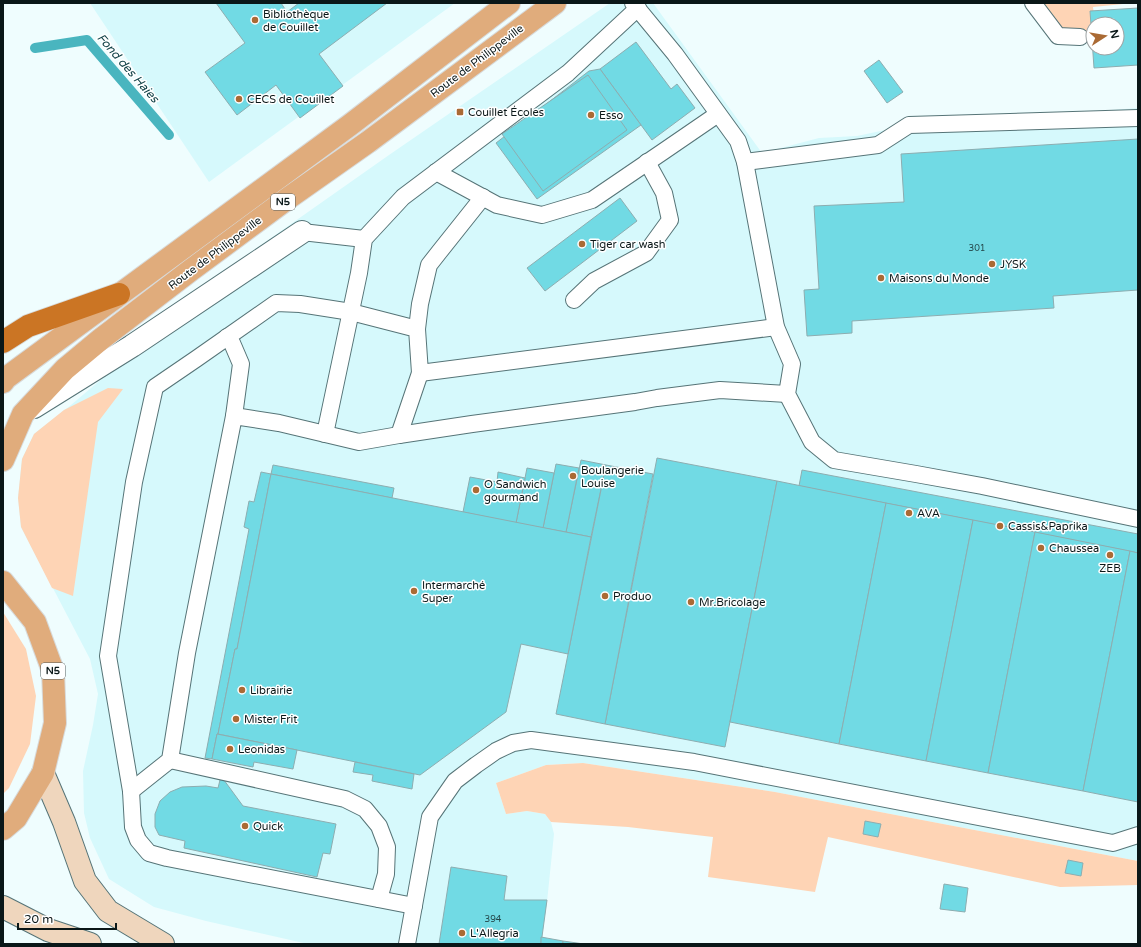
<svg xmlns="http://www.w3.org/2000/svg" width="1141" height="947" font-family="'Varela Round',sans-serif">
  <style>
    .built { fill: #d6f9fc }
    .green { fill: #fed4b5 }
    .lines { fill: none; stroke-linecap: round; stroke-linejoin: round }
    .stream { stroke: #49b5bf; stroke-width: 10 }
    .building { fill: #71dae4; stroke: #8dadb0; fill-rule: evenodd }
    .lane-casing { stroke: #567477; stroke-width: 18 }
    .street-casing { stroke: #567477; stroke-width: 24 }
    .secondary-casing { stroke: #567477; stroke-width: 24 }
    .primary-casing { stroke: #d8dada; stroke-width: 24 }
    .highway-casing { stroke: #d8dada; stroke-width: 24 }
    .lane { stroke: #fff; stroke-width: 16 }
    .street { stroke: #fff; stroke-width: 22 }
    .secondary { stroke: #efd6bd; stroke-width: 22 }
    .primary { stroke: #e0ac7c; stroke-width: 22 }
    .highway { stroke: #cb7524; stroke-width: 22 }
    .poi-dot { fill: #aa6a34; stroke: #fff; stroke-width: 1.5 }
    .labels { text-anchor: middle; dominant-baseline: central; stroke-width: 3; stroke-linejoin: round; paint-order: stroke }
    .number-label { font-size: 9px; fill: #24484b }
    .shield { fill: #fff; stroke: #545d5d; stroke-width: 1 }
    .shield-label { font-size: 10px; font-weight: bold; fill: #0a1718 }
    .poi-label { font-size: 11px; fill: #0a1718; stroke: #fff; text-anchor: start }
    .street-label { font-size: 11px; fill: #0a1718; stroke: #fff }
    .water-label { font-size: 12px; font-style: italic; fill: #114247; stroke: #fff }
  </style>
  <rect width="100%" height="100%" fill="#effdfe"/>
  <!-- built -->
  <g class="built">
    <polygon points="90,3 455,3 209,182"/>
    <polygon points="610,3 653,3 762,153 819,138 857,136 909,125 1138,108 1138,861 775,792 583,763 546,765 496,783 506,814 527,811 545,814 551,822 554,834 547,902 541,944 308,944 206,921 154,907 109,879 90,838 84,813 83,771 93,725 98,694 90,659 21,527 18,498 22,459 34,434 71,405 254,250 389,155"/>
  </g>
  <!-- green -->
  <g class="green">
    <polygon points="1033,3 1133,3 1093,7 1095,24 1093,24 1093,37 1058,36"/>
    <polygon points="108,388 123,389 98,422 73,596 52,588 21,527 18,498 22,459 34,434 64,410"/>
    <polygon points="3,612 26,649 36,696 30,744 9,788 3,794"/>
    <polygon points="583,763 775,792 1138,861 1138,885 1060,887 828,837 815,892 708,877 713,837 628,827 551,822 545,814 527,811 506,814 496,783 546,765"/>
  </g>
  <g class="lines">
    <!-- stream -->
    <polyline class="stream" points="35,48 87,40 169,135"/>
  </g>
  <!-- building -->
  <g class="building">
    <polygon points="216,3 281,3 287,12 299,3 387,3 319,54 343,86 300,118 276,85 237,115 205,72 245,43"/>
    <path d="M 1138,8 L 1138,65 L 1094,68 L 1090,11 ZM 1093,24 L 1117,24 L 1117,48 L 1093,48 Z"/>
    <polygon points="636,42 671,89 677,84 695,108 652,140 600,69"/>
    <polygon points="879,60 903,92 887,103 864,71"/>
    <polygon points="600,69 641,125 537,199 496,143 589,71"/>
    <polygon points="588,75 627,130 543,191 502,134"/>
    <polygon points="1138,139 1138,290 1053,296 1054,308 852,321 852,333 807,336 804,290 819,289 814,206 904,202 901,154"/>
    <polygon points="620,198 637,221 545,291 527,268"/>
    <polygon points="657,458 777,481 725,747 605,724"/>
    <polygon points="581,460 606,465 591,537 566,532"/>
    <polygon points="556,464 579,468 566,532 543,528"/>
    <polygon points="273,465 394,488 392,498 271,474"/>
    <polygon points="606,465 653,474 605,724 556,714"/>
    <polygon points="527,468 554,473 543,528 516,523"/>
    <polygon points="802,470 1138,534 1138,553 799,486"/>
    <polygon points="261,472 271,474 237,649 235,649 218,734 217,734 212,759 205,758 249,529 244,527 249,501 254,502"/>
    <polygon points="498,472 525,478 516,523 463,512 470,477 497,482"/>
    <polygon points="271,474 591,537 568,654 521,644 506,712 420,775 218,734 235,649 237,649"/>
    <polygon points="777,481 886,503 839,744 730,722"/>
    <polygon points="886,503 973,520 926,761 839,744"/>
    <polygon points="973,520 1035,532 988,773 926,761"/>
    <polygon points="1035,532 1130,551 1083,791 988,773"/>
    <polygon points="1130,551 1138,553 1138,802 1083,791"/>
    <polygon points="217,734 297,750 293,769 254,762 253,767 212,759"/>
    <polygon points="355,762 414,774 412,789 372,781 373,775 353,772"/>
    <polygon points="221,776 243,806 336,824 330,854 323,853 317,877 184,848 185,841 159,835 155,827 155,814 160,801 170,792 182,787 206,786 218,788"/>
    <polygon points="865,821 881,824 878,837 863,834"/>
    <polygon points="1068,860 1083,863 1081,876 1065,873"/>
    <polygon points="451,867 507,876 504,900 547,900 541,944 439,944"/>
    <polygon points="944,884 968,888 965,912 940,909"/>
    <polygon points="541,937 563,941 563,944 541,944"/>
    <polygon points="563,941 584,944 563,944"/>
  </g>
  <g class="lines">
    <!-- lane casing -->
    <g class="lane-casing">
      <g id="lane">
        <polyline points="633,3 675,54 738,141 745,162 776,327 792,364 787,394 812,442 834,460 916,474 982,486 1138,519"/>
        <polyline points="1033,3 1058,36 1080,37"/>
        <polyline points="745,162 878,145 909,125 1138,118"/>
        <polyline points="436,172 497,205 542,215 592,200 664,151 718,114"/>
        <polyline points="302,232 364,239"/>
        <polyline points="574,300 594,281 646,253 670,220 664,193 647,162"/>
        <polyline points="417,329 420,304 429,265 440,251 483,197"/>
        <polyline points="227,337 232,343 241,364 234,416"/>
        <polyline points="325,434 359,273 364,239 403,197 568,73 638,8"/>
        <polyline points="399,435 420,373"/>
        <polyline points="170,760 345,799 365,809 379,826 387,847 386,874 379,899"/>
        <polyline points="131,791 170,760 187,653 234,416 279,423 359,442 399,435 472,424 635,402 657,398 720,390 787,394"/>
        <polyline points="414,906 167,858 149,853 138,840 133,827 131,791 108,656 134,482 155,387 196,359 276,303 300,304 351,312 417,329 420,373 776,327"/>
        <polyline points="407,944 430,817 455,781 476,765 496,751 513,743 531,740 694,762 1113,843 1138,835"/>
      </g>
    </g>
    <!-- street casing -->
    <g class="street-casing">
      <polyline id="street" points="34,407 132,346 302,232"/>
    </g>
    <!-- secondary casing -->
    <g class="secondary-casing">
      <g id="secondary">
        <polyline points="43,773 64,822 85,881 108,911 163,944"/>
        <polyline points="3,907 48,930 90,944"/>
      </g>
    </g>
    <!-- primary casing -->
    <g class="primary-casing">
      <g id="primary">
        <polyline points="3,382 6,378 350,125 509,3"/>
        <polyline points="3,460 23,414 65,369 101,339 191,270 287,199 368,142 555,3"/>
        <polyline points="3,582 35,622 53,671 55,723 43,773 16,818 3,829"/>
      </g>
    </g>
    <!-- highway casing -->
    <g class="highway-casing">
      <polyline id="highway" points="3,342 28,326 119,294"/>
    </g>
    <!-- lane -->
    <use href="#lane" class="lane"/>
    <!-- street -->
    <use href="#street" class="street"/>
    <!-- secondary -->
    <use href="#secondary" class="secondary"/>
    <!-- primary -->
    <use href="#primary" class="primary"/>
    <!-- highway -->
    <use href="#highway" class="highway"/>
  </g>
  <!-- markers -->
  <g class="poi-dot">
    <circle cx="255" cy="20" r="4"/>
    <circle cx="239" cy="99" r="4"/>
    <rect x="456" y="108" width="8" height="8" rx="2"/>
    <circle cx="591" cy="115" r="4"/>
    <circle cx="582" cy="244" r="4"/>
    <circle cx="992" cy="264" r="4"/>
    <circle cx="881" cy="278" r="4"/>
    <circle cx="573" cy="476" r="4"/>
    <circle cx="476" cy="490" r="4"/>
    <circle cx="909" cy="513" r="4"/>
    <circle cx="1000" cy="526" r="4"/>
    <circle cx="1041" cy="548" r="4"/>
    <circle cx="1110" cy="555" r="4"/>
    <circle cx="414" cy="591" r="4"/>
    <circle cx="605" cy="596" r="4"/>
    <circle cx="691" cy="602" r="4"/>
    <circle cx="242" cy="690" r="4"/>
    <circle cx="236" cy="719" r="4"/>
    <circle cx="230" cy="749" r="4"/>
    <circle cx="245" cy="826" r="4"/>
    <circle cx="462" cy="933" r="4"/>
  </g>
  <g class="labels">
    <!-- number labels -->
    <g class="number-label">
      <text x="977" y="248">301</text>
      <text x="493" y="919">394</text>
    </g>
    <!-- shield labels -->
    <g class="shield">
      <rect x="271" y="194" width="24" height="16" rx="3"/>
      <rect x="41" y="663" width="24" height="16" rx="3"/>
    </g>
    <g class="shield-label">
      <text x="283" y="202">N5</text>
      <text x="53" y="671">N5</text>
    </g>
    <!-- poi labels -->
    <g class="poi-label">
      <text x="263" y="14">Bibliothèque<tspan x="263" dy="13">de Couillet</tspan></text>
      <text x="247" y="99">CECS de Couillet</text>
      <text x="468" y="112">Couillet Écoles</text>
      <text x="599" y="115">Esso</text>
      <text x="590" y="244">Tiger car wash</text>
      <text x="1000" y="264">JYSK</text>
      <text x="889" y="278">Maisons du Monde</text>
      <text x="581" y="470">Boulangerie<tspan x="581" dy="13">Louise</tspan></text>
      <text x="484" y="484">O Sandwich<tspan x="484" dy="13">gourmand</tspan></text>
      <text x="917" y="513">AVA</text>
      <text x="1008" y="526">Cassis&amp;Paprika</text>
      <text x="1049" y="548">Chaussea</text>
      <text x="1110" y="568" text-anchor="middle">ZEB</text>
      <text x="422" y="585">Intermarché<tspan x="422" dy="13">Super</tspan></text>
      <text x="613" y="596">Produo</text>
      <text x="699" y="602">Mr.Bricolage</text>
      <text x="250" y="690">Librairie</text>
      <text x="244" y="719">Mister Frit</text>
      <text x="238" y="749">Leonidas</text>
      <text x="253" y="826">Quick</text>
      <text x="470" y="933">L'Allegria</text>
    </g>
    <!-- street labels -->
    <g class="street-label">
      <text transform="translate(477 61) rotate(-37)">Route de Philippeville</text>
      <text transform="translate(215 253) rotate(-37)">Route de Philippeville</text>
    </g>
    <!-- water labels -->
    <g class="water-label">
      <text transform="translate(128 68) rotate(49)">Fond des Haies</text>
    </g>
  </g>
  <!-- border -->
  <rect width="1141" height="947" fill="none" stroke="#0a1718" stroke-width="8"/>
  <!-- north arrow -->
  <g transform="translate(1105 36) rotate(78)"><circle r="19" fill="#ffffff" stroke="#9da2a3"/>
  <path d="M0-3L7 15L0 10L-7 15Z" fill="#aa6a34"/>
  <text y="-6" font-size="11" font-weight="bold" text-anchor="middle" fill="#0a1718">N</text>
  </g>
  <!-- scale -->
  <path d="M18 923v6h98v-6" fill="none" stroke="#0a1718" stroke-width="2"/>
  <text x="24" y="923" font-size="12" fill="#0a1718" stroke="#ffffff" stroke-width="3" paint-order="stroke">20 m</text>
</svg>
